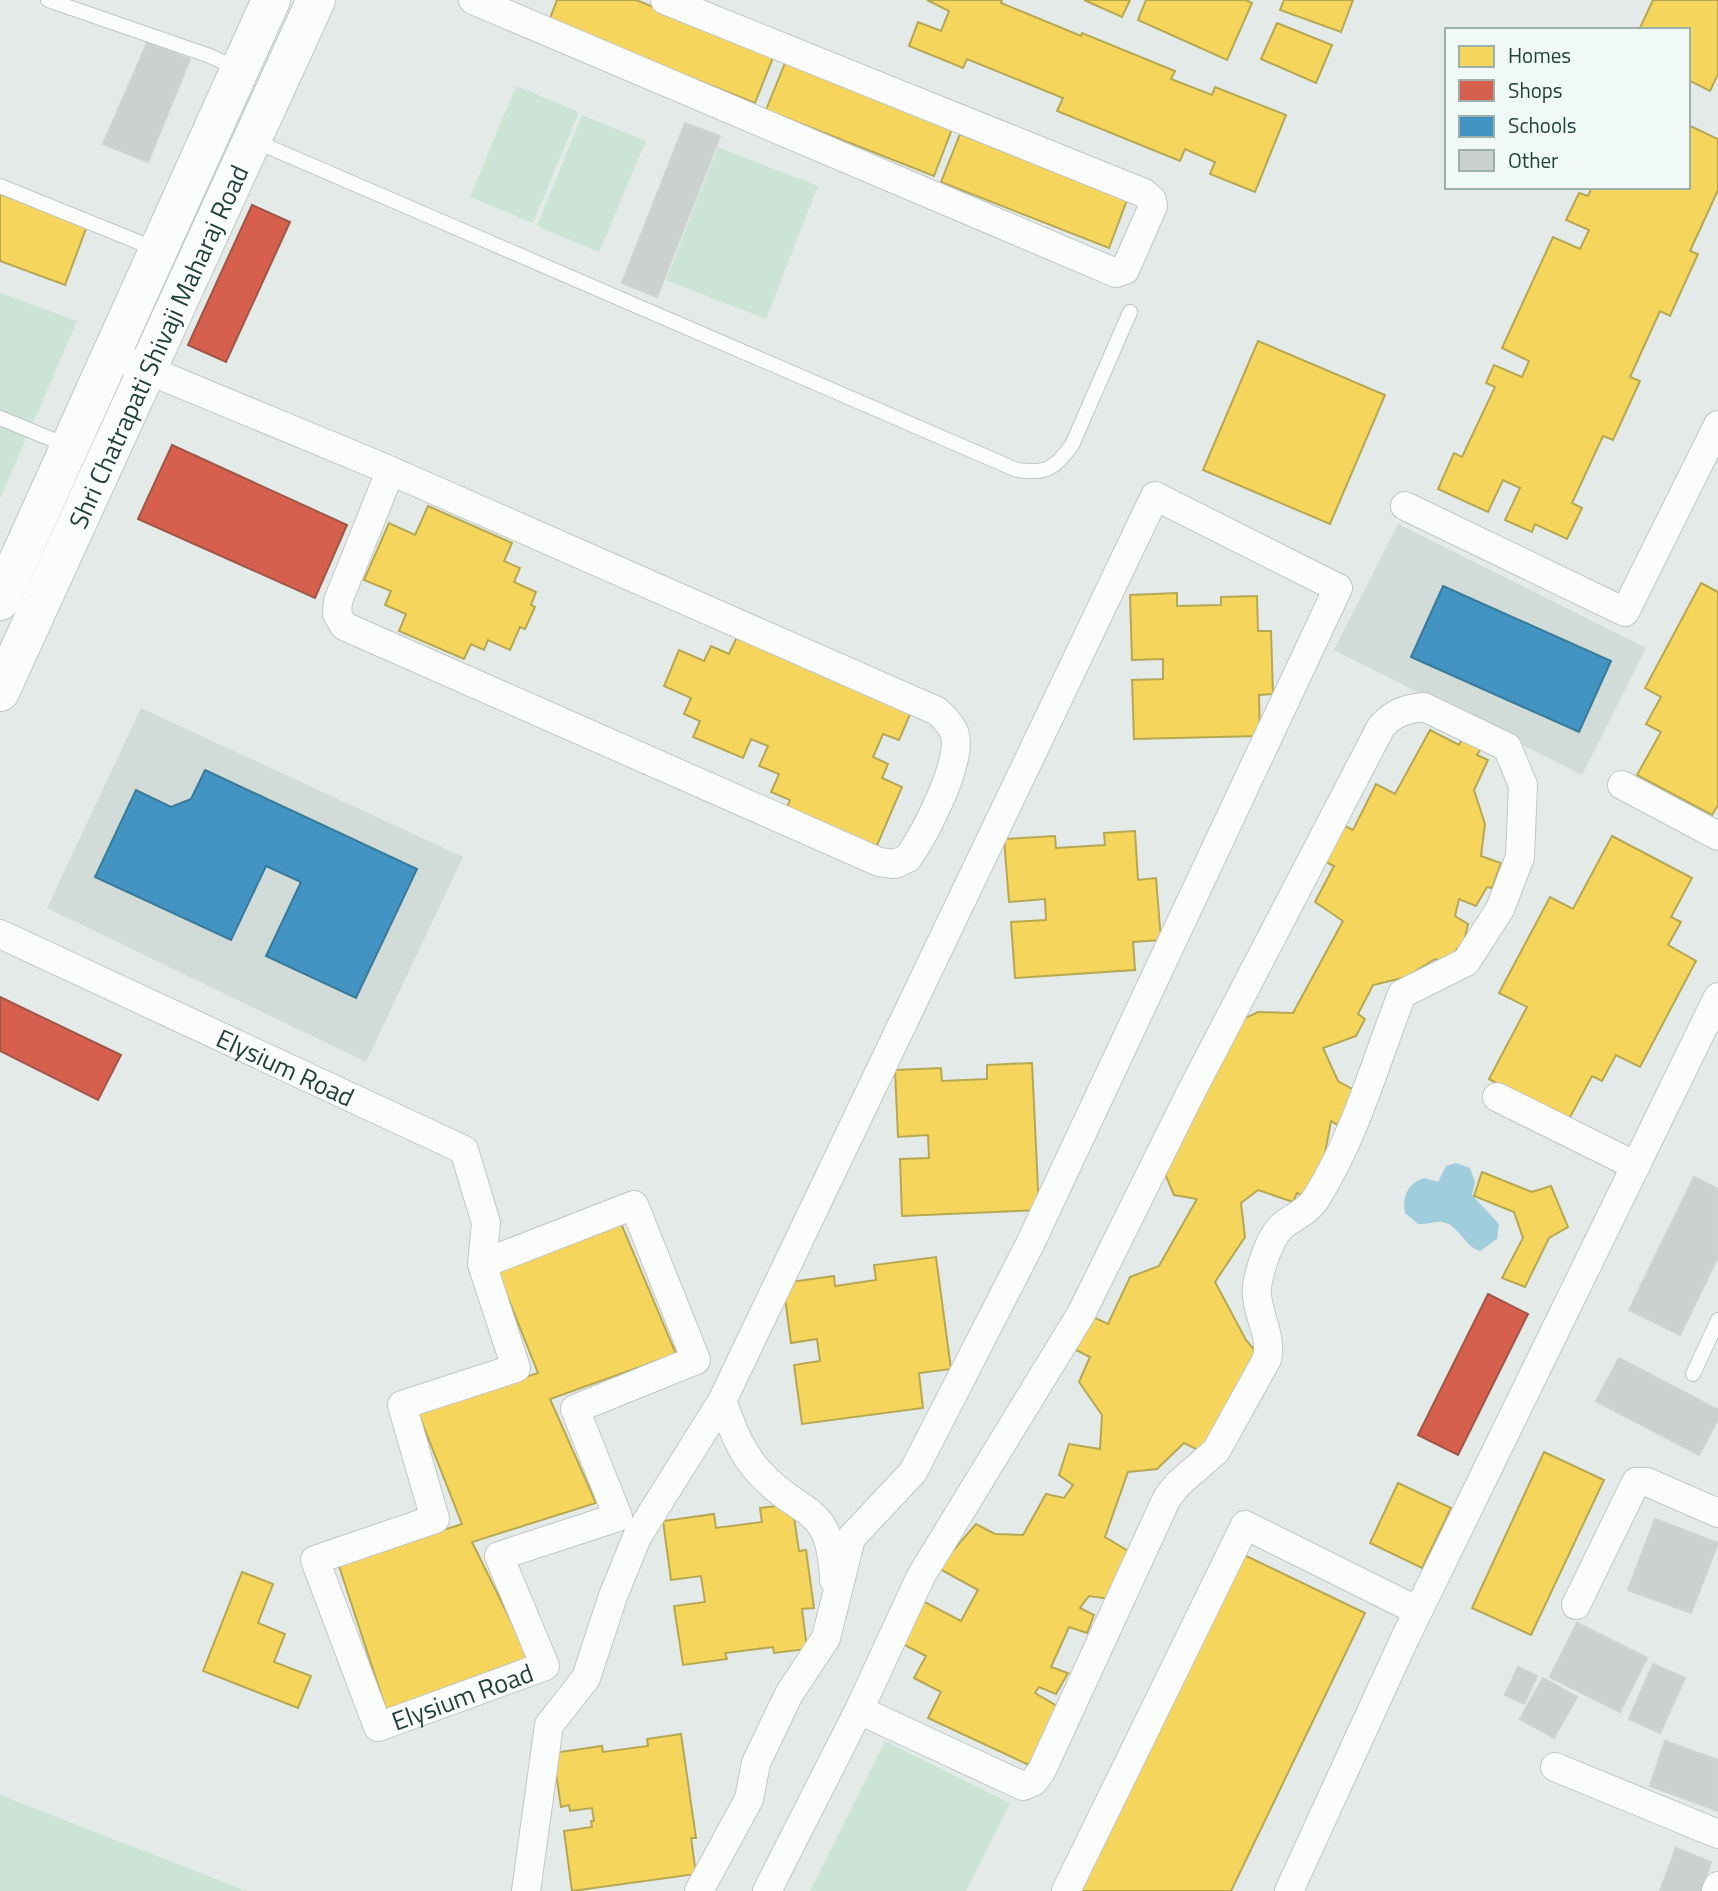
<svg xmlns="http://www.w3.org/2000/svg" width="1718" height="1891" font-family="'Titillium Web',sans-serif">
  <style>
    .built { fill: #d1dcd8 }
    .green { fill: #cbe4d6 }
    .water { fill: #a0cddc }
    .homes { fill: #f6d55c; stroke: #b6a852; stroke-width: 2 }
    .shops { fill: #d6604d; stroke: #9f5647; stroke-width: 2 }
    .schools { fill: #4393c3; stroke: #387a9a; stroke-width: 2 }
    .building { fill: #cad1cf; stroke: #ccd3d1; stroke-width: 2 }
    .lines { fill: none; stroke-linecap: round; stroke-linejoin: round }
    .lane-casing { stroke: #c1c7c5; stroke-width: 16 }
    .street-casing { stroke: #c1c7c5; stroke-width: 30 }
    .secondary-casing { stroke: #bfc8c5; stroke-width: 40 }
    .lane { stroke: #fbfcfc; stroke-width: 14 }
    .street { stroke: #fbfcfc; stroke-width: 28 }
    .secondary { stroke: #fbfcfc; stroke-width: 38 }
    .labels { text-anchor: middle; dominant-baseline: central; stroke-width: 7; stroke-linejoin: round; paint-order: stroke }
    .street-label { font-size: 26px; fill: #1f3f3a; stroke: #f1f9f6 }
  </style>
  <rect width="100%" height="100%" fill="#e4eae8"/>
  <!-- built -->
  <g class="built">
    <polygon points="1398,524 1646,648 1582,775 1334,650"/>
    <polygon points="141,708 463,857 366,1062 47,908"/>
  </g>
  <!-- green -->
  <g class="green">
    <polygon points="516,86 579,112 533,223 470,197"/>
    <polygon points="582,115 646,141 599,252 537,226"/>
    <polygon points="718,147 818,186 766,319 666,280"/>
    <polygon points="0,293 77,321 0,499"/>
    <polygon points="885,1741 1010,1803 966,1891 810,1891"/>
    <polygon points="0,1795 247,1891 0,1891"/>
  </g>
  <!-- water -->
  <path class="water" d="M 1456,1163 L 1470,1168 L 1475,1182 L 1472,1195 L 1499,1224 L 1497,1239 L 1480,1251 C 1465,1247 1458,1224 1442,1222 C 1435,1221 1426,1225 1418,1224 L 1405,1213 C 1402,1197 1408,1182 1425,1178 L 1438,1182 L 1446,1166 Z"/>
  <!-- homes -->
  <g class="homes">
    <polygon points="557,0 636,0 774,55 755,103 549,21"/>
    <polygon points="927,0 1002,0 1001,3 1081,36 1082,33 1175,71 1171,79 1212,95 1215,87 1286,115 1255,192 1210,174 1215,162 1185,149 1180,161 1057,111 1063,98 967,59 963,68 909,46 918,22 941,31 949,11"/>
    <polygon points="1084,0 1130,0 1122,17"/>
    <polygon points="1146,0 1246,0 1252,3 1227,60 1138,20"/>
    <polygon points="1284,0 1353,0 1341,32 1280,10"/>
    <polygon points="1653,0 1718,0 1718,74 1710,91 1688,80 1688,30 1639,30"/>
    <polygon points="1277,23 1332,45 1316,83 1261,59"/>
    <polygon points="785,63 952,129 934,176 766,110"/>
    <polygon points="1688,125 1718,139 1718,190 1690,251 1698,254 1670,316 1660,311 1630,377 1640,381 1613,440 1603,436 1572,503 1582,508 1567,539 1535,524 1532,532 1505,520 1520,488 1503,480 1488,512 1438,489 1454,453 1462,457 1495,387 1486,383 1494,365 1522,377 1529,361 1502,348 1553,237 1580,249 1589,230 1566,220 1579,193 1588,196 1592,187 1688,187"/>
    <polygon points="960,134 1127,200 1109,248 941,182"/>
    <polygon points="0,194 87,226 65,285 0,261"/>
    <polygon points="1258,341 1385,395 1330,524 1203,470"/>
    <polygon points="428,506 512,543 504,561 520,568 514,582 536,592 531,605 535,607 525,629 520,627 510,650 488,640 484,650 471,644 464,659 399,631 406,614 385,605 391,591 364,580 389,523 415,535"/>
    <polygon points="1701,583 1718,592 1718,805 1712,815 1637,775 1661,732 1646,724 1661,697 1645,688"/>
    <polygon points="1177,593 1177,606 1221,605 1221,597 1257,596 1258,631 1271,631 1273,694 1259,695 1260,736 1134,739 1132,680 1163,679 1163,659 1132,660 1130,595"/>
    <polygon points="737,637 911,712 899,740 883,734 873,757 888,764 882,778 902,787 875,850 785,812 790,800 771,792 779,774 759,766 768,746 751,739 743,758 693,737 700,721 684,714 691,698 664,686 679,650 704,661 711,646 729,654"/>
    <polygon points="1430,730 1459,745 1464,735 1483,745 1477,755 1488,760 1474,790 1485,824 1481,856 1501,863 1492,888 1487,887 1476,906 1459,899 1455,916 1468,924 1462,951 1457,949 1449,963 1435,959 1406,977 1373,985 1358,1014 1365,1019 1356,1036 1323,1048 1338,1081 1356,1091 1342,1128 1331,1121 1323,1164 1306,1197 1297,1193 1293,1202 1258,1190 1241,1203 1245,1237 1215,1282 1246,1340 1256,1352 1202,1452 1184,1443 1157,1469 1128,1472 1105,1537 1135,1555 1110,1599 1089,1596 1080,1608 1094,1615 1087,1633 1069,1627 1051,1667 1068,1673 1056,1694 1039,1687 1035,1693 1057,1706 1031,1766 928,1718 941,1692 914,1678 926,1656 899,1642 921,1600 961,1621 978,1590 938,1568 976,1524 995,1534 1023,1535 1046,1494 1064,1498 1073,1485 1059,1475 1069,1444 1100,1449 1102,1415 1079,1382 1090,1357 1074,1349 1089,1315 1108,1324 1130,1277 1159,1266 1197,1199 1174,1195 1162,1167 1233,1024 1258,1012 1293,1013 1343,921 1315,902 1334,866 1320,859 1339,823 1353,830 1376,784 1395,794"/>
    <polygon points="1135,831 1138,880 1156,878 1161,940 1133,942 1135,970 1015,978 1011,922 1046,920 1045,899 1009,902 1004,839 1055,836 1056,848 1105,845 1104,833"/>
    <polygon points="1612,836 1692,878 1671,917 1681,922 1668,945 1696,961 1640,1067 1616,1055 1602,1081 1592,1076 1568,1121 1489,1079 1527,1007 1499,993 1550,897 1573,909"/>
    <polygon points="1032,1063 1039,1210 902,1216 900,1159 929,1158 928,1135 898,1137 895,1070 941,1068 942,1081 987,1079 987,1065"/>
    <polygon points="1482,1172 1532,1192 1551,1186 1568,1227 1549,1238 1525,1287 1502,1278 1523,1238 1514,1212 1474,1196"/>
    <polygon points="620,1221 676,1354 550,1399 596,1503 472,1542 529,1658 387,1712 338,1563 462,1524 418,1412 538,1373 496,1268"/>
    <polygon points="936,1257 951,1369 919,1373 923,1408 802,1424 794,1365 820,1361 817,1339 791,1343 783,1283 834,1276 835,1286 876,1280 874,1265"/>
    <polygon points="1544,1452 1604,1480 1531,1635 1472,1608"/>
    <polygon points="1398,1483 1451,1508 1422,1568 1370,1543"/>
    <polygon points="792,1504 799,1551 806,1550 814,1608 802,1609 807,1649 774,1653 773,1647 725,1653 727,1659 683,1665 674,1606 705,1602 701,1576 671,1580 663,1521 714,1514 716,1528 762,1522 760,1508"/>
    <polygon points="1240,1553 1365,1613 1231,1891 1077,1891"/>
    <polygon points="242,1572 273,1584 258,1623 285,1634 274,1662 311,1676 298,1708 203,1671"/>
    <polygon points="681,1734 696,1838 691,1838 696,1874 572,1891 564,1831 592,1827 591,1821 594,1821 592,1808 570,1811 569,1805 561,1807 553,1753 602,1746 603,1752 648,1746 647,1739"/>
  </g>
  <!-- shops -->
  <g class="shops">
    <polygon points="252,205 290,222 226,362 188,345"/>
    <polygon points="172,445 347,525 315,598 138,519"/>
    <polygon points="0,997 121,1055 98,1100 0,1051"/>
    <polygon points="1488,1294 1528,1314 1458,1455 1418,1435"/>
  </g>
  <!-- schools -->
  <g class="schools">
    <polygon points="1443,586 1611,661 1579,732 1411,657"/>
    <polygon points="205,770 417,869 356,998 266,956 301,882 266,866 231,940 95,877 136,790 171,807 191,799"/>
  </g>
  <!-- building -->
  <g class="building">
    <polygon points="147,43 190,59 148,162 103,144"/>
    <polygon points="685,123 720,136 657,297 622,283"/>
    <polygon points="1694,1177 1718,1189 1718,1257 1680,1335 1629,1310"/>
    <polygon points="1619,1358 1718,1410 1718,1419 1699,1455 1596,1401"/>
    <polygon points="1655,1519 1718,1543 1691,1613 1628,1590"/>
    <polygon points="1577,1623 1647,1658 1620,1712 1550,1677"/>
    <polygon points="1653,1664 1685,1678 1660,1733 1629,1719"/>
    <polygon points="1518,1667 1537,1676 1524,1704 1505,1695"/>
    <polygon points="1543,1678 1577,1697 1554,1738 1520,1719"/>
    <polygon points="1665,1741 1718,1760 1718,1811 1650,1786"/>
    <polygon points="1676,1848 1711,1862 1701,1891 1660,1891"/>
  </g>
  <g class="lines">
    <!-- lane casing -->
    <g class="lane-casing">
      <g id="lane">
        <polyline points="48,0 210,56 237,69"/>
        <path d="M 255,141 L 1017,470 C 1047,474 1054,469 1072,445 L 1130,312"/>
        <polyline points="0,186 158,250"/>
        <polyline points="0,418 68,446"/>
        <polyline points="1693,1374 1718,1320"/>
      </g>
    </g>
    <!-- street casing -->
    <g class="street-casing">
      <g id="street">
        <polyline points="473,0 1116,273 1125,270 1153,206 1152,200 1144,193 665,0"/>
        <path d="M 131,363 L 382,467 L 937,711 C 943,717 951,724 954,732 C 965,759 924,835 908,858 L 895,864 L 879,862 L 344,626 L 337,614 L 338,601 L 390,472"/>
        <polyline points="1405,506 1625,612 1718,425"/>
        <polyline points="1622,785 1718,836"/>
        <path id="s1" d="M 0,934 L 464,1150 L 486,1223 L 482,1264 L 516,1368 L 402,1405 L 435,1519 L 315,1560 L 378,1727 L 545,1666 L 499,1556 L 618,1517 L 575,1409 L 696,1360 L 634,1205 L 482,1264"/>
        <polyline points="1497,1097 1636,1166"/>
        <path d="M 722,1401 C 732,1427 740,1451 759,1472 C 801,1519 831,1501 834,1580"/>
        <polyline points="1576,1605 1636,1482 1647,1482 1718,1513"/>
        <polyline points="1555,1767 1718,1834"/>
        <polyline points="526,1891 549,1725 586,1678 613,1596 637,1537 722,1401 1155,496 1338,588 1030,1244 913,1472 851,1538 826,1638 789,1694 756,1763 749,1799 699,1891"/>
        <path d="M 767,1891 L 859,1710 L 921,1576 L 1081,1314 L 1189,1096 L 1381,727 C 1393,713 1405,709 1424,707 L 1507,747 L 1523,785 L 1520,857 L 1500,909 L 1466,962 L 1402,994 C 1375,1063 1356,1134 1317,1197 C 1308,1212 1294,1216 1281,1227 C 1269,1239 1260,1269 1257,1286 C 1254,1310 1273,1334 1267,1359 L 1216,1451 L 1178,1484 L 1167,1498 L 1041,1772 L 1033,1782 L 1023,1786 L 859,1710"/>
        <polyline points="1066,1891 1245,1525 1418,1611"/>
        <polyline points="1289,1891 1405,1638 1718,997"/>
        <polyline points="1716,1891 1718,1886"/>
      </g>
    </g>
    <!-- secondary casing -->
    <g class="secondary-casing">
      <g id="secondary">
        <polyline points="0,601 271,0"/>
        <path id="s2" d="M 0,692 L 316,0"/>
      </g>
    </g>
    <!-- lane -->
    <use href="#lane" class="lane"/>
    <!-- street -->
    <use href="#street" class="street"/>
    <!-- secondary -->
    <use href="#secondary" class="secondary"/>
  </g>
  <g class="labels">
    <!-- street labels -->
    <g class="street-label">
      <text stroke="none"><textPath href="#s2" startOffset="380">Shri Chatrapati Shivaji Maharaj Road</textPath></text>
      <text stroke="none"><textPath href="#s1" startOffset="315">Elysium Road</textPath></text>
      <text stroke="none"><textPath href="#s1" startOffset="1372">Elysium Road</textPath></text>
    </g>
  </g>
  <!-- legend -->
  <rect x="1445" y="28" width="245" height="161" fill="#f1f9f6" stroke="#9dafab" stroke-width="2"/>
  <rect x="1459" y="46" width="35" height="21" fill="#f6d55c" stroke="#9dafab" stroke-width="2"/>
  <text x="1508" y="63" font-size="21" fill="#1f3f3a">Homes</text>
  <rect x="1459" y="80" width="35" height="21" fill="#d6604d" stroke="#9dafab" stroke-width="2"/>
  <text x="1508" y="98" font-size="21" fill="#1f3f3a">Shops</text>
  <rect x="1459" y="116" width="35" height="21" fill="#4393c3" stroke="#9dafab" stroke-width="2"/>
  <text x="1508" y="133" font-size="21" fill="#1f3f3a">Schools</text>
  <rect x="1459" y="150" width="35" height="21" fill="#cad1cf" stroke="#9dafab" stroke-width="2"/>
  <text x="1508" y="168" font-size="21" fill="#1f3f3a">Other</text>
</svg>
